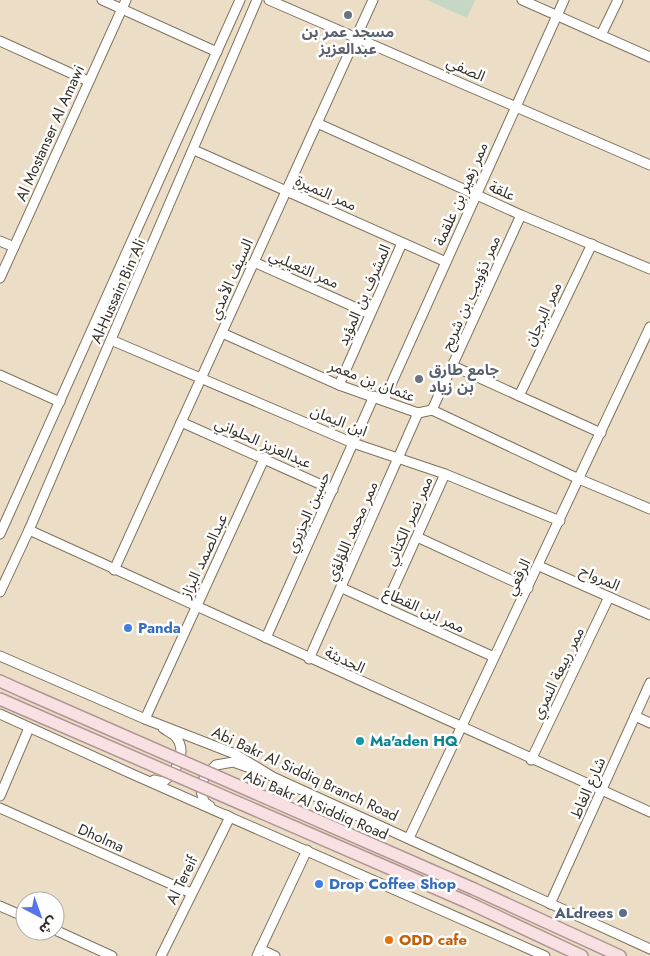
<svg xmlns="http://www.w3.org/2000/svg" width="650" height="956" font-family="Jost,'Noto Sans Arabic',sans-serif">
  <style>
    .green { fill: #c6d8c3 }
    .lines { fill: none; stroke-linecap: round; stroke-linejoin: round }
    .minor-casing { stroke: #7f725d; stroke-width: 11 }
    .major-casing { stroke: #b19595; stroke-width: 14 }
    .minor { stroke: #fff; stroke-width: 9 }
    .major { stroke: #f8e0e3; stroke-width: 11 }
    .major-bridge-casing { stroke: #b19595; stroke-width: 14; stroke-linecap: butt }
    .major-bridge { stroke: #f8e0e3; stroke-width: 11 }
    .worship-dot { fill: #6b7280; stroke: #fff; stroke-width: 2 }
    .shop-dot { fill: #3f7fe0; stroke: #fff; stroke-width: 2 }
    .culture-dot { fill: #0f9aa8; stroke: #fff; stroke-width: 2 }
    .service-dot { fill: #5c6f8a; stroke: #fff; stroke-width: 2 }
    .food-dot { fill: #e8710a; stroke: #fff; stroke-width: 2 }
    .labels { text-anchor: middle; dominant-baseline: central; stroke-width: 5; stroke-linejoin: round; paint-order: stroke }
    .worship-label { font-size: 15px; font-weight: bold; fill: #5b616d; stroke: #fff }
    .street-label { font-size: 15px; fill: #363128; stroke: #fff }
    .shop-label { font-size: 15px; font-weight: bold; fill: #366cbe; stroke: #fff; text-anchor: start }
    .culture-label { font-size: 15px; font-weight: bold; fill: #0d838f; stroke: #fff; text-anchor: start }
    .service-label { font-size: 15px; font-weight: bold; fill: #4e5e75; stroke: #fff; text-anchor: end }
    .food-label { font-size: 15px; font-weight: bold; fill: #c56008; stroke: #fff; text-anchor: start }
  </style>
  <rect width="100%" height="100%" fill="#ebddc6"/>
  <!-- green -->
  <polygon class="green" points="427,0 475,0 467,18"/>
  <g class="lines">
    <!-- minor casing -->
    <g class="minor-casing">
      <g id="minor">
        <polyline points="102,0 217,52"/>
        <polyline points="269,0 650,165"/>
        <polyline points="522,0 650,57"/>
        <polyline points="601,35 618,0"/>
        <polyline points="0,41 88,81"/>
        <polyline points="317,123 521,215 650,269"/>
        <polyline points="194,150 446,262"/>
        <polyline points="0,241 14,247"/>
        <polyline points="254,262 370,314"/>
        <polyline points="0,278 126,0"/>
        <polyline points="222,333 339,385 418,413 432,410 579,479 650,509"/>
        <polyline points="111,340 353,443 445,474 560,521"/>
        <polyline points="453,366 601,433"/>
        <polyline points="0,375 60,402"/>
        <polyline points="339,385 402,243"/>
        <polyline points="519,396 592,244"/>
        <polyline points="384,400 564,0"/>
        <polyline points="432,410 521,215"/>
        <polyline points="181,422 333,490"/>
        <polyline points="29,530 650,812"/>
        <polyline points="0,534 240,0"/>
        <polyline points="417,537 528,588"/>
        <polyline points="539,566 650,615"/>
        <polyline points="114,570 373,0"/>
        <polyline points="342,588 494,657"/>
        <polyline points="0,592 29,530 257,0"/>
        <polyline points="385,607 445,474"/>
        <polyline points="266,638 374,396"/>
        <polyline points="0,656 145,719 235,754 273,777 650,949"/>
        <polyline points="309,659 418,413"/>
        <polyline points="0,714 132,774 545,956"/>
        <polyline points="635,716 650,723"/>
        <polyline points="145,719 264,459"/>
        <polyline points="531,760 609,597"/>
        <path d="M 154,780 L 163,782 C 176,772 188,753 176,737 C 173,734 167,731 163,728"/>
        <polyline points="0,796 29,728"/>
        <polyline points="210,806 204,802 200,787 205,776 216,765 233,762 253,769"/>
        <polyline points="0,808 191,893"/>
        <polyline points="409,838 650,327"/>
        <polyline points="550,904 650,683"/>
        <polyline points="0,906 25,917"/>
        <polyline points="55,930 112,956"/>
        <polyline points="260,949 275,956"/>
        <polyline points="161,956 230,817 226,815"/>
        <polyline points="257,956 307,850"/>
      </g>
    </g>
    <!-- major casing -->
    <g class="major-casing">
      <g id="major">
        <polyline points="0,681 22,691"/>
        <polyline points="0,699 16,706"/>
        <polyline points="474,889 620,956"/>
        <polyline points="467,902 582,956"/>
      </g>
    </g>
    <!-- minor -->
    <use href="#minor" class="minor"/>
    <!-- major -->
    <use href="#major" class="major"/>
    <!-- major-bridge casing -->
    <g class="major-bridge-casing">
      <g id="major-bridge">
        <polyline points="22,691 474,889"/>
        <polyline points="16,706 467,902"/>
      </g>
    </g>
    <!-- major-bridge -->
    <use href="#major-bridge" class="major-bridge"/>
  </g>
  <!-- markers -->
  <g class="worship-dot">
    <circle cx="348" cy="15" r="5"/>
    <circle cx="419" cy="379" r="5"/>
  </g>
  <g class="shop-dot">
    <circle cx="128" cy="628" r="5"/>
    <circle cx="319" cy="884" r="5"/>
  </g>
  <circle class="culture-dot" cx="360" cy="741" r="5"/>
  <circle class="service-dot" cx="623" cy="913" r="5"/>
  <circle class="food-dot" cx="389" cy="940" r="5"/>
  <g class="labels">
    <!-- worship labels -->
    <g class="worship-label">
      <text x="348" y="32">مسجد عمر بن<tspan x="348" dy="17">عبدالعزيز</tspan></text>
      <text x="429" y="370" text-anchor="start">جامع طارق<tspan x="429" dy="17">بن زياد</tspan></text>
    </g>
    <!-- street labels -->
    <g class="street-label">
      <text transform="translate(466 69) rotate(24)">الصفي</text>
      <text transform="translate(50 133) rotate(-66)">Al Mostanser Al Amawi</text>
      <text transform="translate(502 191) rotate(24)">علقة</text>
      <text transform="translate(326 193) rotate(24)">ممر النميرة</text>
      <text transform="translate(461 194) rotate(-66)">ممر زهير بن علقمة</text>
      <text transform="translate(304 269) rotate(24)">ممر الثعيلبي</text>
      <text transform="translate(231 279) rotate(-66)">السيف الأمدي</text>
      <text transform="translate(118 291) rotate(-66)">Al-Hussain Bin Ali</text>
      <text transform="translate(471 293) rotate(-66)">ممر ذؤويب بن شريح</text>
      <text transform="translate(364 295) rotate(-66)">المشرف بن المؤيد</text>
      <text transform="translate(543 314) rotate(-65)">ممر البرجان</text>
      <text transform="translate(372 381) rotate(21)">عثمان بن معمر</text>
      <text transform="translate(339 421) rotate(22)">ابن اليمان</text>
      <text transform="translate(263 443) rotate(24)">عبدالعزيز الحلواني</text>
      <text transform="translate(308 512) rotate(-66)">حسين الجزيري</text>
      <text transform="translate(409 521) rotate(-66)">ممر نصر الكتاني</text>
      <text transform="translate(352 531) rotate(-66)">ممر محمد اللؤلؤي</text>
      <text transform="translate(204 556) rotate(-65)">عبدالصمد البزاز</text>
      <text transform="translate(518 577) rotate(-64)">الرقعي</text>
      <text transform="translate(600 578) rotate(24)">المرواح</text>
      <text transform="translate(424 610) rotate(25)">ممر ابن القطاع</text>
      <text transform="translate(345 660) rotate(25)">الحديثة</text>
      <text transform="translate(558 673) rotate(-64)">ممر ربيعة النمري</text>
      <text transform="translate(305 774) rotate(25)">Abi Bakr Al Siddiq Branch Road</text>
      <text transform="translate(588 788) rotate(-66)">شارع الغاط</text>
      <text transform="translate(316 805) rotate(23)">Abi Bakr Al Siddiq Road</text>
      <text transform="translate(101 838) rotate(24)">Dholma</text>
      <text transform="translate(182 880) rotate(-64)">Al Tereif</text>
    </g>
    <!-- shop labels -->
    <g class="shop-label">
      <text x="138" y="628">Panda</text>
      <text x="329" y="884">Drop Coffee Shop</text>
    </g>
    <!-- culture labels -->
    <g class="culture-label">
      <text x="370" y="741">Ma'aden HQ</text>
    </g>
    <!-- service labels -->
    <g class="service-label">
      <text x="613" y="913">ALdrees</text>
    </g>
    <!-- food labels -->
    <g class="food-label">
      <text x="399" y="940">ODD cafe</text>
    </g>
  </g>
  <!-- north arrow -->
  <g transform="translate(40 916) rotate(139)"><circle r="24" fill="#ffffff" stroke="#afada9"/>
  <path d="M0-4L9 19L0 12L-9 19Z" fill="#5774e9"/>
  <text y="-8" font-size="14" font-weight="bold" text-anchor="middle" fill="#363128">ش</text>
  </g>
</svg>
